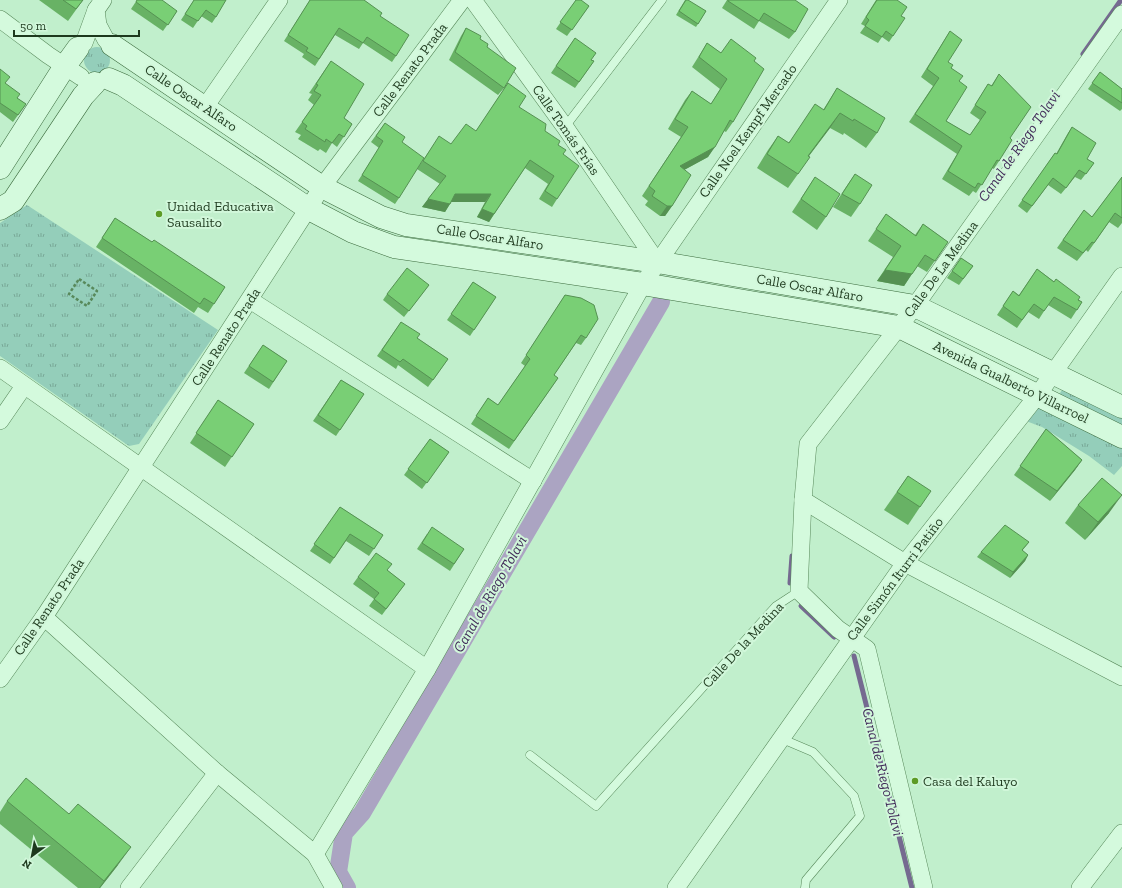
<svg xmlns="http://www.w3.org/2000/svg" width="1122" height="888" font-family="'Zilla Slab',serif">
  <style>
    .grass { fill: url(#grass-tufts) }
    .lines { fill: none; stroke-linecap: round; stroke-linejoin: round }
    .stream { stroke: #756a90; stroke-width: 5 }
    .canal { stroke: #aba4c2; stroke-width: 18 }
    .service-casing { stroke: #58895b; stroke-width: 9 }
    .minor-casing { stroke: #58895b; stroke-width: 18 }
    .secondary-casing { stroke: #3b6b3d; stroke-width: 23 }
    .path { stroke: #58895b; stroke-width: 2.5; stroke-dasharray: 3 2; stroke-linecap: butt }
    .service { stroke: #d4fadd; stroke-width: 8 }
    .minor { stroke: #d4fadd; stroke-width: 17 }
    .secondary { stroke: #d4fadd; stroke-width: 22 }
    .wall { fill: #68b265 }
    .shaded-wall { fill: #559152 }
    .building { fill: #79cf75; stroke: #559152 }
    .poi-dot { fill: #5d9b25; stroke: #d1f7da; stroke-width: 1.5 }
    .labels { text-anchor: middle; dominant-baseline: central; stroke-width: 4; stroke-linejoin: round; paint-order: stroke }
    .street-label { font-size: 14px; fill: #1d391d; stroke: #d1f7da }
    .poi-label { font-size: 14px; fill: #1d391d; stroke: #d1f7da; text-anchor: start }
    .water-label { font-size: 15px; font-style: italic; fill: #412b59; stroke: #d1f7da }
  </style>
  <defs>
    <pattern id="grass-tufts" width="24" height="20" patternUnits="userSpaceOnUse"><rect width="24" height="20" fill="#94ceba"/><path d="M3 7l-1-3M5 7V3M7 7l1-3M15 17l-1-3M17 17v-4M19 17l1-3" fill="none" stroke="#78a897"/></pattern>
  </defs>
  <rect width="100%" height="100%" fill="#c1efcc"/>
  <!-- grass -->
  <g class="grass">
    <circle cx="97" cy="60" r="13"/>
    <polygon points="27,205 218,330 139,444 129,446 0,356 0,223"/>
    <polygon points="1063,388 1122,418 1122,427 1059,395"/>
    <polygon points="1039,406 1122,446 1122,466 1114,475 1089,456 1042,427 1026,421"/>
  </g>
  <g class="lines">
    <!-- stream -->
    <g class="stream">
      <polyline points="1083,54 1121,0"/>
      <polyline points="790,583 792,556"/>
      <polyline points="801,606 834,637"/>
      <polyline points="854,656 912,888"/>
    </g>
    <!-- canal -->
    <polyline class="canal" points="347,888 338,872 344,833 362,813 661,302"/>
    <!-- service casing -->
    <g class="service-casing">
      <g id="service">
        <polyline points="565,127 662,0"/>
        <polyline points="780,738 813,752 854,796 860,816 806,880 805,888"/>
        <polyline points="530,755 596,806 776,606 799,591"/>
      </g>
    </g>
    <!-- minor casing -->
    <g class="minor-casing">
      <g id="minor">
        <polyline points="473,0 565,127 657,262"/>
        <polyline points="96,10 98,25 106,40"/>
        <polyline points="0,19 48,55 81,77"/>
        <polyline points="84,43 96,10 103,0"/>
        <polyline points="205,107 279,0"/>
        <polyline points="250,300 533,481"/>
        <polyline points="0,368 427,669"/>
        <polyline points="0,421 24,386"/>
        <polyline points="803,500 905,563 1122,677"/>
        <polyline points="44,617 217,773 315,854 334,888"/>
        <polyline points="0,679 44,617 322,187 462,0"/>
        <polyline points="315,854 427,669 643,284 839,0"/>
        <polyline points="129,888 217,773"/>
        <polyline points="676,888 905,563 1037,396 1122,276"/>
        <polyline points="924,888 867,649 838,629 799,591 803,500 808,444 915,306 1122,14"/>
        <polyline points="1080,888 1122,833"/>
      </g>
    </g>
    <!-- secondary casing -->
    <g class="secondary-casing">
      <g id="secondary">
        <polyline points="112,45 322,187 381,217 406,225 657,262 915,306 1122,407"/>
        <polyline points="109,79 123,85 309,209 353,232 394,247 643,284 899,327 1122,437"/>
        <polyline points="0,168 65,66 78,48"/>
        <polyline points="0,209 13,201 83,96 95,83"/>
      </g>
    </g>
    <!-- path -->
    <polygon class="path" points="79,279 97,291 87,306 69,294"/>
    <!-- service -->
    <use href="#service" class="service"/>
    <!-- minor -->
    <use href="#minor" class="minor"/>
    <!-- secondary -->
    <use href="#secondary" class="secondary"/>
  </g>
  <!-- wall -->
  <g class="wall">
    <polygon points="39,0 83,0 68,21"/>
    <polygon points="137,0 177,11 163,31 131,9"/>
    <polygon points="194,0 216,17 212,23 201,16 193,28 181,20"/>
    <polygon points="310,0 364,0 380,16 396,56 392,62 363,43 359,49 335,35 315,66 302,57 304,54 284,41"/>
    <polygon points="576,0 589,6 567,36 556,29"/>
    <polygon points="685,0 706,11 696,27 676,15"/>
    <polygon points="727,0 795,0 795,32 789,39 759,21 754,29 722,8"/>
    <polygon points="876,0 897,0 901,16 893,36 889,42 882,37 878,43 860,33 865,26 861,24"/>
    <polygon points="466,28 480,39 487,47 504,88 498,95 449,60 461,36"/>
    <polygon points="950,31 948,62 959,81 946,121 970,135 980,120 970,113 988,84 991,86 999,74 1010,138 999,161 994,169 992,168 976,193 973,191 969,196 942,179 957,154 909,122 933,86 921,77"/>
    <polygon points="575,38 591,60 594,61 575,88 551,73"/>
    <polygon points="707,43 721,53 754,61 733,122 726,132 724,131 708,157 684,170 672,206 665,216 660,216 645,205 648,201 642,196 681,137 668,129 685,100 692,91 711,104 720,89 692,67"/>
    <polygon points="331,61 344,118 352,124 337,147 332,143 326,153 320,149 318,151 298,139 301,135 295,132 314,105 308,100 312,94 309,93"/>
    <polygon points="0,69 5,83 17,98 26,104 13,122 0,112"/>
    <polygon points="1100,72 1122,89 1122,109 1120,111 1088,89"/>
    <polygon points="508,83 519,107 545,131 558,145 563,154 557,199 552,207 539,199 548,184 525,168 489,222 477,217 485,202 451,202 445,212 422,207 440,184 417,169 434,144 451,144 476,131"/>
    <polygon points="837,88 877,133 866,148 844,133 843,135 830,128 809,156 798,174 788,188 757,168 768,150 778,136 788,143 823,110"/>
    <polygon points="385,123 402,142 399,198 395,204 358,181 379,148 371,142"/>
    <polygon points="1072,127 1087,159 1094,163 1081,180 1075,177 1061,194 1048,185 1027,213 1018,206 1055,153 1056,154 1068,133"/>
    <polygon points="855,174 860,204 851,217 833,207 846,187"/>
    <polygon points="815,177 826,217 817,230 792,212"/>
    <polygon points="1122,177 1122,223 1118,228 1109,222 1088,252 1086,250 1077,261 1057,248 1084,210 1092,217"/>
    <polygon points="886,214 915,235 923,224 948,242 927,272 917,266 904,286 877,281 893,257 868,241"/>
    <polygon points="115,218 152,242 225,287 208,313 198,307 194,313 96,247"/>
    <polygon points="961,258 973,266 959,285 947,278"/>
    <polygon points="1037,269 1082,302 1071,319 1048,305 1039,319 1028,312 1017,328 997,315 1013,291 1019,295"/>
    <polygon points="473,282 496,297 470,336 447,320"/>
    <polygon points="429,285 404,317 383,300 387,294"/>
    <polygon points="565,295 586,338 581,345 576,343 554,375 558,378 509,449 471,424 488,398 498,405 525,366 521,363"/>
    <polygon points="401,322 417,338 448,359 428,387 398,365 396,369 377,356"/>
    <polygon points="263,345 287,361 269,389 244,373"/>
    <polygon points="341,380 364,394 336,436 313,421"/>
    <polygon points="218,400 254,424 225,467 190,443"/>
    <polygon points="1046,429 1082,460 1075,470 1050,501 1014,475"/>
    <polygon points="430,439 449,452 422,489 404,475"/>
    <polygon points="908,476 920,507 908,525 884,510"/>
    <polygon points="1078,505 1109,513 1085,540 1065,523"/>
    <polygon points="340,507 383,535 369,556 346,541 330,564 310,551"/>
    <polygon points="427,534 464,549 450,571 417,549"/>
    <polygon points="1029,542 1022,551 1028,555 1025,561 1010,578 977,557 981,552"/>
    <polygon points="387,570 405,584 382,615 369,606 374,599 353,584 358,577"/>
    <polygon points="7,801 118,865 100,888 78,888 0,824 0,812"/>
  </g>
  <!-- shaded-wall -->
  <g class="shaded-wall">
    <polygon points="840,113 830,128 798,170 808,156"/>
    <polygon points="715,147 708,157 673,176 680,166"/>
    <polygon points="455,194 491,194 485,202 450,202"/>
    <polygon points="428,199 450,204 445,212 422,207"/>
    <polygon points="667,206 672,206 665,216 660,216"/>
    <polygon points="482,209 494,214 489,222 477,217"/>
    <polygon points="885,270 912,274 904,286 877,281"/>
    <polygon points="1082,460 1075,470 1050,501 1057,491"/>
    <polygon points="1122,495 1109,513 1085,540 1098,522"/>
    <polygon points="1028,555 1025,561 1010,578 1013,572"/>
    <polygon points="131,847 118,865 100,888 99,888 104,881"/>
  </g>
  <!-- building -->
  <g class="building">
    <polygon points="63,0 83,0 76,9"/>
    <polygon points="137,0 162,0 177,11 168,25 136,2"/>
    <polygon points="194,0 226,0 216,17 206,10 198,21 185,14"/>
    <polygon points="310,0 364,0 382,13 380,16 409,35 396,56 367,37 363,43 339,28 319,59 306,51 308,48 288,35"/>
    <polygon points="576,0 581,0 589,6 572,30 560,22"/>
    <polygon points="686,0 688,0 706,11 698,24 679,11"/>
    <polygon points="728,0 795,0 808,9 795,32 764,13 759,21 728,1"/>
    <polygon points="877,0 897,0 907,7 901,16 905,18 893,36 886,31 882,37 865,26 869,20 866,17"/>
    <polygon points="466,28 481,36 480,39 488,44 487,47 516,68 504,88 455,52"/>
    <polygon points="950,31 962,40 948,62 953,65 951,68 963,76 959,81 967,87 946,121 970,135 986,112 975,105 988,84 992,86 999,74 1031,107 1010,138 1012,140 999,161 997,160 982,185 978,183 975,188 948,171 962,146 915,114 939,78 927,69"/>
    <polygon points="575,38 596,53 591,60 594,61 579,82 556,66"/>
    <polygon points="731,39 756,58 754,61 764,69 733,122 730,120 715,147 680,166 691,175 672,206 667,206 652,196 655,191 649,186 688,127 675,119 692,91 711,104 727,79 699,57 707,43 721,53"/>
    <polygon points="331,61 364,84 344,118 352,124 344,137 339,134 332,143 326,139 325,142 305,129 307,126 302,122 321,95 314,91 318,85 316,84"/>
    <polygon points="0,69 10,77 5,83 20,94 17,98 26,104 18,115 0,103"/>
    <polygon points="1100,72 1122,89 1122,103 1092,83"/>
    <polygon points="508,83 526,96 519,107 546,124 545,131 560,141 558,145 566,150 563,154 579,166 557,199 545,191 554,176 530,160 494,214 482,209 491,194 455,194 450,204 428,199 446,176 423,161 439,136 451,144 466,124 476,131"/>
    <polygon points="837,88 885,118 877,133 854,119 853,121 840,113 808,156 810,157 798,174 767,154 778,136 789,143 815,104 824,110"/>
    <polygon points="385,123 405,137 402,142 424,158 399,198 362,175 383,141 376,136"/>
    <polygon points="1072,127 1096,143 1087,159 1094,163 1086,174 1079,170 1066,188 1053,178 1032,206 1022,200 1055,153 1057,154"/>
    <polygon points="855,174 872,185 860,204 842,194"/>
    <polygon points="815,177 840,194 826,217 801,199"/>
    <polygon points="1122,177 1122,218 1115,213 1094,243 1092,242 1083,253 1063,240 1084,210 1092,217"/>
    <polygon points="886,214 916,236 923,224 948,242 935,261 925,255 912,274 885,270 901,246 876,229"/>
    <polygon points="115,218 152,242 154,240 225,287 214,304 204,298 200,304 102,238"/>
    <polygon points="961,258 973,266 963,279 952,271"/>
    <polygon points="407,268 429,285 409,311 387,294"/>
    <polygon points="1037,269 1054,282 1056,279 1080,297 1078,300 1082,302 1077,310 1054,297 1044,311 1034,304 1022,320 1003,306 1013,291 1019,296"/>
    <polygon points="473,282 496,297 474,330 451,314"/>
    <polygon points="565,295 581,298 594,305 598,319 586,338 581,335 554,375 558,378 514,441 476,416 488,398 498,405 530,359 526,355"/>
    <polygon points="401,322 420,334 417,338 448,359 433,380 403,359 400,362 382,350"/>
    <polygon points="263,345 287,361 273,382 249,366"/>
    <polygon points="341,380 364,394 340,430 318,415"/>
    <polygon points="218,400 254,424 232,457 196,433"/>
    <polygon points="1046,429 1082,460 1057,491 1020,466"/>
    <polygon points="430,439 449,452 427,483 408,469"/>
    <polygon points="908,476 931,491 920,507 897,492"/>
    <polygon points="1102,478 1122,495 1098,522 1078,505"/>
    <polygon points="340,507 383,535 374,549 350,534 334,558 314,544"/>
    <polygon points="1005,525 1029,542 1022,550 1028,555 1013,572 981,552"/>
    <polygon points="432,527 464,549 454,564 422,543"/>
    <polygon points="376,553 392,564 387,570 405,584 386,609 374,599 379,593 358,577"/>
    <polygon points="26,778 69,814 78,804 131,847 104,881 7,801"/>
  </g>
  <!-- markers -->
  <g class="poi-dot">
    <circle cx="159" cy="214" r="4"/>
    <circle cx="915" cy="781" r="4"/>
  </g>
  <g class="labels">
    <!-- street labels -->
    <g class="street-label">
      <text transform="translate(410 70) rotate(-53)">Calle Renato Prada</text>
      <text transform="translate(191 98) rotate(34)">Calle Oscar Alfaro</text>
      <text transform="translate(566 130) rotate(55)">Calle Tomás Frías</text>
      <text transform="translate(748 131) rotate(-55)">Calle Noel Kempf Mercado</text>
      <text transform="translate(490 237) rotate(9)">Calle Oscar Alfaro</text>
      <text transform="translate(941 269) rotate(-54)">Calle De La Medina</text>
      <text transform="translate(810 288) rotate(10)">Calle Oscar Alfaro</text>
      <text transform="translate(226 337) rotate(-57)">Calle Renato Prada</text>
      <text transform="translate(1011 382) rotate(26)">Avenida Gualberto Villarroel</text>
      <text transform="translate(895 579) rotate(-53)">Calle Simón Iturri Patiño</text>
      <text transform="translate(49 607) rotate(-56)">Calle Renato Prada</text>
      <text transform="translate(743 645) rotate(-47)">Calle De la Medina</text>
    </g>
    <!-- poi labels -->
    <g class="poi-label">
      <text x="167" y="206">Unidad Educativa<tspan x="167" dy="16">Sausalito</tspan></text>
      <text x="923" y="781">Casa del Kaluyo</text>
    </g>
    <!-- water labels -->
    <g class="water-label">
      <text transform="translate(1019 146) rotate(-55)">Canal de Riego Tolavi</text>
      <text transform="translate(490 594) rotate(-60)">Canal de Riego Tolavi</text>
      <text transform="translate(883 772) rotate(76)">Canal de Riego Tolavi</text>
    </g>
  </g>
  <!-- north arrow -->
  <g transform="translate(32 856) rotate(212)" stroke="#d1f7da" stroke-width="3" paint-order="stroke">
  <path d="M0-3L7 15L0 10L-7 15Z" fill="#1d391d"/>
  <text y="-6" font-size="11" font-weight="bold" text-anchor="middle" fill="#1d391d">N</text>
  </g>
  <!-- scale -->
  <path d="M14 30v6h125v-6" fill="none" stroke="#1d391d" stroke-width="2"/>
  <text x="20" y="30" font-size="12" fill="#1d391d" stroke="#d1f7da" stroke-width="3" paint-order="stroke">50 m</text>
</svg>
